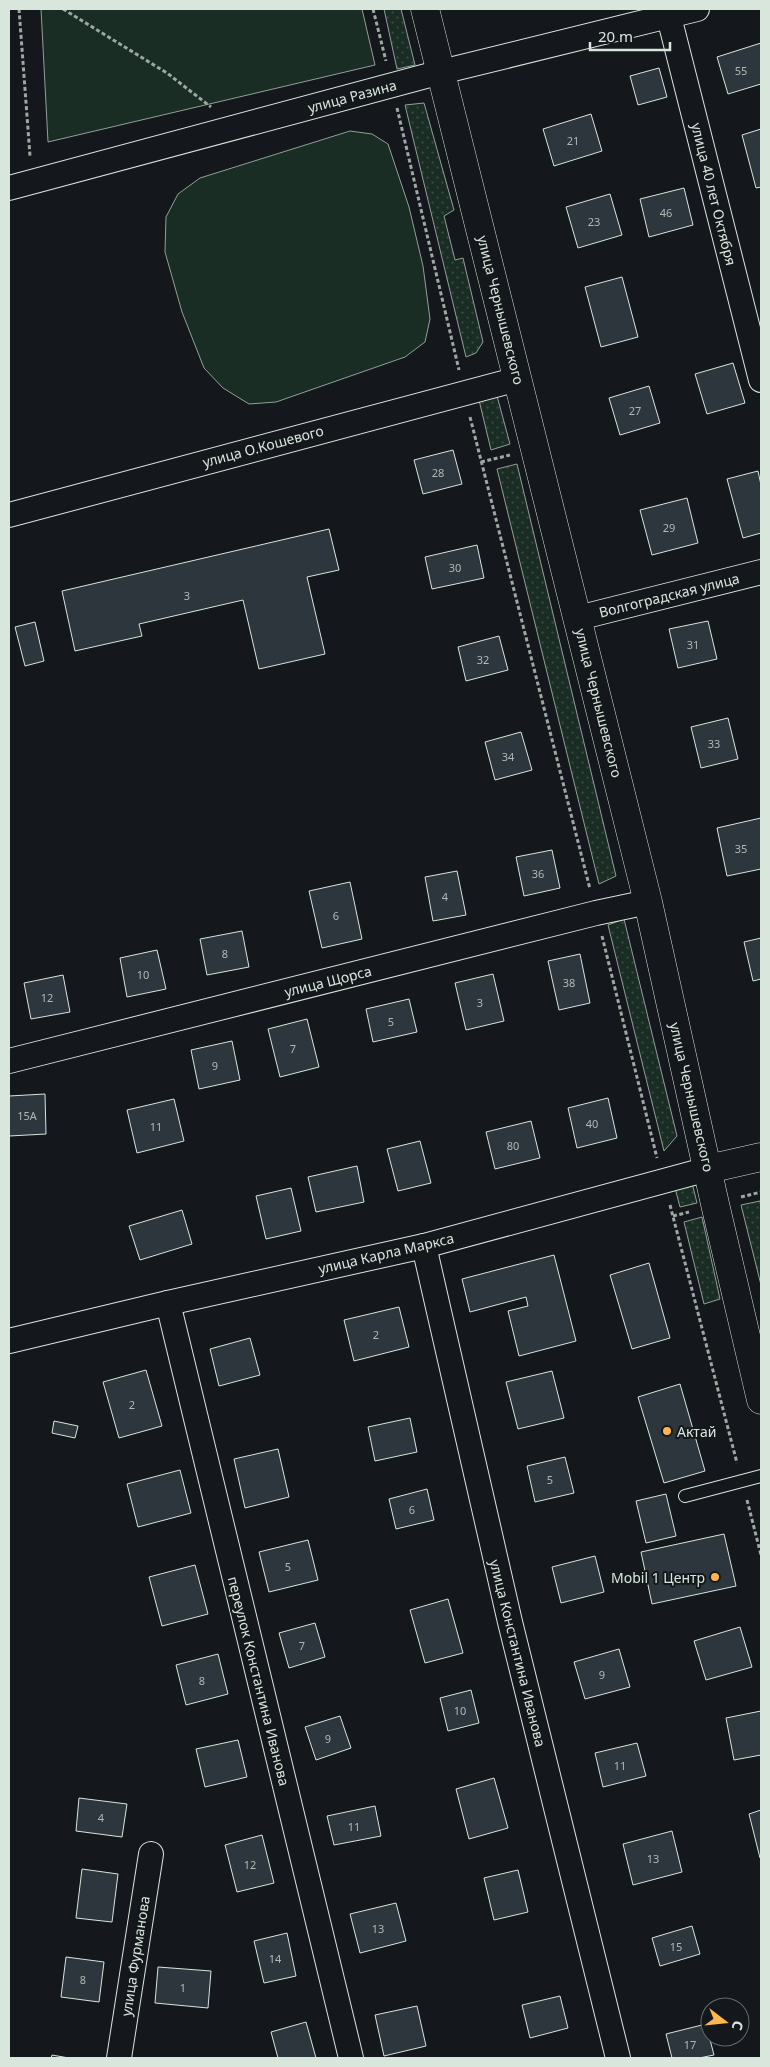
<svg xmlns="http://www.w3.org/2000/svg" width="770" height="2067" font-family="'Noto Sans',sans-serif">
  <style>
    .grass { fill: url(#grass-dots); stroke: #939e99 }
    .garden { fill: #1a2d24; stroke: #939e99 }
    .building { fill: #2c363c; stroke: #d8e6dc }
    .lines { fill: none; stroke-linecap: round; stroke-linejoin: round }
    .lane-casing { stroke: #d8e6dc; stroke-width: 14 }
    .street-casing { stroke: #d8e6dc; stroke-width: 26 }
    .secondary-casing { stroke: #d8e6dc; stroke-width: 29 }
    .path { stroke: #9da8a2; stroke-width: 3; stroke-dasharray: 4 2.5; stroke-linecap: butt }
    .lane { stroke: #14181c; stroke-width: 12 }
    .street { stroke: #14181c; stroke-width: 24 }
    .secondary { stroke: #14181c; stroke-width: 28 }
    .poi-dot { fill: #ffb74d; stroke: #14181c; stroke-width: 2 }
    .labels { text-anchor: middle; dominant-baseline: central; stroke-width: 4; stroke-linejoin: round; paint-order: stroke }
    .number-label { font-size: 11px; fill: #adbab4 }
    .street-label { font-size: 14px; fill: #d8e6dc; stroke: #14181c }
    .poi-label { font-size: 14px; fill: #d8e6dc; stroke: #14181c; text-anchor: start }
  </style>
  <defs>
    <pattern id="grass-dots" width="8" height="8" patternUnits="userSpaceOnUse" patternTransform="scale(1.25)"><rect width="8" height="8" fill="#1a2d24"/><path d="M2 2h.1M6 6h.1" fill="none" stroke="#3b4b43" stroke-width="1.8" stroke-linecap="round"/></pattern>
  </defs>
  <rect width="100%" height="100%" fill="#14181c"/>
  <!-- grass -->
  <g class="grass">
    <polygon points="384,9 401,9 415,65 397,69"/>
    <polygon points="424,103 454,210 444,216 455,260 463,258 483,342 476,353 466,357 405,105"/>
    <polygon points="497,396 510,444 491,450 479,400"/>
    <polygon points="517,464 616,876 599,884 497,469"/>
    <polygon points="624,919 677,1136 664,1151 608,925"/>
    <polygon points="691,1179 697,1203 680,1207 674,1184"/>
    <polygon points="760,1201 761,1208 761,1285 741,1205"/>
    <polygon points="702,1217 720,1299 704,1304 684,1222"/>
  </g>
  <!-- garden -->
  <g class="garden">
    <polygon points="41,9 362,9 375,65 48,142"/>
    <polygon points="350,131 372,134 388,144 409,207 423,266 430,319 425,342 405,357 276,402 249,404 223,388 204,368 182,312 165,252 166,217 178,194 200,178"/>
  </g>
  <!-- building -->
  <g class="building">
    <polygon points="761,43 761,84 728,94 717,57"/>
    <polygon points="659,68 667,97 638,105 630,76"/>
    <polygon points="591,114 602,151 554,166 543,129"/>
    <polygon points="761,129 761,187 756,188 742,135"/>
    <polygon points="684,188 693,225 649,237 640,199"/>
    <polygon points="610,194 622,235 578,248 566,207"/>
    <polygon points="622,277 638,337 601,347 585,287"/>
    <polygon points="733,363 745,403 707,414 695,374"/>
    <polygon points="649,386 660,423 620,435 609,398"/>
    <polygon points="453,450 462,484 423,494 414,460"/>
    <polygon points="758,471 761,485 761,533 743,538 727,479"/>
    <polygon points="687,498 698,543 652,555 640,510"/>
    <polygon points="329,529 339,570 307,577 325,654 259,669 243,600 139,624 142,636 75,651 62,591"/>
    <polygon points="477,545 484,578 432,589 425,557"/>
    <polygon points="708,621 717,659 678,668 669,629"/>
    <polygon points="35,622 44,661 25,666 15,627"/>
    <polygon points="499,636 508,670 466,681 458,647"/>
    <polygon points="728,718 738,759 701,768 691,727"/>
    <polygon points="521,732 532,770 495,780 485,742"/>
    <polygon points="761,818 761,869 727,876 717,828"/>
    <polygon points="552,850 560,888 524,896 516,857"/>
    <polygon points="457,871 466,915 433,921 425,877"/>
    <polygon points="350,882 362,939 322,948 309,891"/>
    <polygon points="242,931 249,967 207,975 200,939"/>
    <polygon points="761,938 761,979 753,981 744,942"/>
    <polygon points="157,950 166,989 127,997 120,958"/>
    <polygon points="580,954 590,1003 559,1010 548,961"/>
    <polygon points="493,974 504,1021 466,1030 455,983"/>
    <polygon points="63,975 70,1012 31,1019 24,983"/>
    <polygon points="409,999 417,1032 373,1042 366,1009"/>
    <polygon points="307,1019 319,1067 280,1077 268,1029"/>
    <polygon points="232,1041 240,1080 199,1089 191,1050"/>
    <polygon points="45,1094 46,1134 9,1136 9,1096"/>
    <polygon points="608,1098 617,1138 577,1148 568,1108"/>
    <polygon points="174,1099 184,1141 137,1153 127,1110"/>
    <polygon points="531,1121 540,1158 495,1169 486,1132"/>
    <polygon points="420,1141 431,1183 398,1191 387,1149"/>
    <polygon points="357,1166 364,1202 316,1212 308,1177"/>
    <polygon points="291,1188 301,1231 266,1239 256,1196"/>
    <polygon points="182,1210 192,1244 140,1260 129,1226"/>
    <polygon points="554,1255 576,1341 519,1356 508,1311 528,1306 526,1297 470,1312 462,1279"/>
    <polygon points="649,1263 670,1338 632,1349 610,1275"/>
    <polygon points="399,1307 409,1347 354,1361 344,1320"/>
    <polygon points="250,1338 260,1375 219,1386 210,1349"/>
    <polygon points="146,1370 162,1426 119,1438 103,1382"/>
    <polygon points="552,1371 564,1418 518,1429 506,1382"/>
    <polygon points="680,1384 705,1471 664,1483 638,1397"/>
    <polygon points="410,1418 417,1452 375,1461 368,1427"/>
    <polygon points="54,1421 78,1426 75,1438 52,1433"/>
    <polygon points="278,1449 289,1497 245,1508 234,1459"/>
    <polygon points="565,1457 574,1493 535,1502 527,1466"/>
    <polygon points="180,1470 191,1513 138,1527 127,1484"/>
    <polygon points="427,1489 434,1520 396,1529 389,1499"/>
    <polygon points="666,1494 676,1536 646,1543 636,1501"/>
    <polygon points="724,1534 736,1586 652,1604 641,1552"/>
    <polygon points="308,1540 318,1580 269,1592 259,1552"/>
    <polygon points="595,1556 604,1592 561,1603 552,1567"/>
    <polygon points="195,1565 208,1614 162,1626 149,1577"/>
    <polygon points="448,1599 463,1653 425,1663 410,1610"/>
    <polygon points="315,1623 325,1657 289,1668 279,1633"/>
    <polygon points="740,1627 752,1667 706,1680 694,1641"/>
    <polygon points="619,1649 630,1687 585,1699 574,1662"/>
    <polygon points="218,1654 228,1694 186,1705 176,1665"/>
    <polygon points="471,1690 479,1723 448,1731 440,1698"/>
    <polygon points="761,1711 761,1755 734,1760 726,1718"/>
    <polygon points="340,1716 351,1748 316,1760 305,1727"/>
    <polygon points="238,1740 247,1777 205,1787 196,1749"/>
    <polygon points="637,1743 646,1776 603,1787 595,1753"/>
    <polygon points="494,1778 508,1828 469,1839 456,1789"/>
    <polygon points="79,1798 127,1804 122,1837 76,1831"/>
    <polygon points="375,1806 381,1836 334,1845 327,1816"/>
    <polygon points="761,1810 761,1857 760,1858 749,1814"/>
    <polygon points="672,1831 682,1872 633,1885 623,1844"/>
    <polygon points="262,1835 274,1883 237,1892 225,1845"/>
    <polygon points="82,1869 118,1874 112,1922 76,1918"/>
    <polygon points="518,1870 528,1912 494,1920 484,1878"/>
    <polygon points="396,1903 406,1941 360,1953 350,1914"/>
    <polygon points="692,1926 700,1954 660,1966 652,1938"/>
    <polygon points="287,1933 296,1976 264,1983 254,1941"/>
    <polygon points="66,1957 104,1962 99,2002 61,1997"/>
    <polygon points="158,1967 211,1971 208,2008 155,2003"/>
    <polygon points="560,1996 568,2028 530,2038 522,2005"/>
    <polygon points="417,2006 426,2046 384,2056 375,2015"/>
    <polygon points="306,2022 316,2058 278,2058 271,2032"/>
    <polygon points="706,2024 714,2055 699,2058 672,2058 666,2034"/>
    <polygon points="52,2055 69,2058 51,2058"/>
  </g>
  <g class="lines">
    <!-- lane casing -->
    <g class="lane-casing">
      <polyline id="lane" points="685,1496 761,1476"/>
    </g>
    <!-- street casing -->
    <g class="street-casing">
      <g id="street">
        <polyline points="667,9 761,380"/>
        <polyline points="9,188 441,72 697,9"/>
        <polyline points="9,515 518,379"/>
        <polyline points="578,618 761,572"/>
        <polyline points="9,1061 596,913 648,902"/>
        <polyline points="424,1246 510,1622 618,2058"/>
        <polyline points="168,1303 351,2058"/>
        <polyline points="9,1341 168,1303 424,1246 708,1169"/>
        <polyline points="119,2058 151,1854"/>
      </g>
    </g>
    <!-- secondary casing -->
    <g class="secondary-casing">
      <g id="secondary">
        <polyline points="425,9 648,902 715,1204 761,1400"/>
        <polyline points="708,1169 761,1157"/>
      </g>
    </g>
    <!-- path -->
    <g class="path">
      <polyline points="19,9 30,156"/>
      <polyline points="63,9 167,73 211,107"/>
      <polyline points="373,9 386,61"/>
      <polyline points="397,108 459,370"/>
      <polyline points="470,417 590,889"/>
      <polyline points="481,462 510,455"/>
      <polyline points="602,936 657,1158"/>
      <polyline points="741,1197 761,1192"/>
      <polyline points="670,1205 737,1463"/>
      <polyline points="673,1216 689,1212"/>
      <polyline points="747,1500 761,1555"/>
    </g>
    <!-- lane -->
    <use href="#lane" class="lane"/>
    <!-- street -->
    <use href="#street" class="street"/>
    <!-- secondary -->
    <use href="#secondary" class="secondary"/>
  </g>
  <!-- markers -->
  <g class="poi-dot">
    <circle cx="667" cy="1431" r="5"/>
    <circle cx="715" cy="1577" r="5"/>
  </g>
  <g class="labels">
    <!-- number labels -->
    <g class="number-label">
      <text x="741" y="70">55</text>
      <text x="573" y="140">21</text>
      <text x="666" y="212">46</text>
      <text x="594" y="221">23</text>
      <text x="635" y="410">27</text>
      <text x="438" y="472">28</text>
      <text x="669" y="527">29</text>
      <text x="455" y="567">30</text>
      <text x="187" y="595">3</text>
      <text x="693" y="644">31</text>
      <text x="483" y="659">32</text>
      <text x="714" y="743">33</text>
      <text x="508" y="756">34</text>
      <text x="741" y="848">35</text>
      <text x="538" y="873">36</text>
      <text x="445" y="896">4</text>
      <text x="336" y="915">6</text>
      <text x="225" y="953">8</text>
      <text x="143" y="974">10</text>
      <text x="569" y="982">38</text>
      <text x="47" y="997">12</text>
      <text x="480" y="1002">3</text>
      <text x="391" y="1021">5</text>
      <text x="293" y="1048">7</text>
      <text x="215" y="1065">9</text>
      <text x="27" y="1115">15А</text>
      <text x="592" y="1123">40</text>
      <text x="156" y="1126">11</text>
      <text x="513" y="1145">80</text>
      <text x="376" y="1334">2</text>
      <text x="132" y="1404">2</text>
      <text x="550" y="1479">5</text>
      <text x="412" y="1509">6</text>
      <text x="288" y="1566">5</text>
      <text x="302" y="1645">7</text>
      <text x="602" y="1674">9</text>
      <text x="202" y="1680">8</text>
      <text x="460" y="1710">10</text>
      <text x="328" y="1738">9</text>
      <text x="620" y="1765">11</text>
      <text x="101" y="1817">4</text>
      <text x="354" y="1826">11</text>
      <text x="653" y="1858">13</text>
      <text x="250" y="1864">12</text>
      <text x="378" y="1928">13</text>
      <text x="676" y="1946">15</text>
      <text x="275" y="1958">14</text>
      <text x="83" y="1979">8</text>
      <text x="183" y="1987">1</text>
      <text x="690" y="2044">17</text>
    </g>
    <!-- street labels -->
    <g class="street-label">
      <text transform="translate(352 96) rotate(-15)">улица Разина</text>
      <text transform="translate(714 194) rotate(76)">улица 40 лет Октября</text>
      <text transform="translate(501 310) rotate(76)">улица Чернышевского</text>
      <text transform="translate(263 446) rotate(-15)">улица О.Кошевого</text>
      <text transform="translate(669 595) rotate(-14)">Волгоградская улица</text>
      <text transform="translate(599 703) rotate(76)">улица Чернышевского</text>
      <text transform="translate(328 981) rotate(-14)">улица Щорса</text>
      <text transform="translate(692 1097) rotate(77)">улица Чернышевского</text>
      <text transform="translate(386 1253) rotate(-13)">улица Карла Маркса</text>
      <text transform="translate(518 1653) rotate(76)">улица Константина Иванова</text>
      <text transform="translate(259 1681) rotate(76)">переулок Константина Иванова</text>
      <text transform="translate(135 1956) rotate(-81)">улица Фурманова</text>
    </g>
    <!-- poi labels -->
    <g class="poi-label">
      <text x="677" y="1431">Актай</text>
      <text x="705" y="1577" text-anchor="end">Mobil 1 Центр</text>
    </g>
  </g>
  <!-- border -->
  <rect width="770" height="2067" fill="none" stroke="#d8e6dc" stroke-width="20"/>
  <!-- north arrow -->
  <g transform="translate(725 2022) rotate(106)"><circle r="24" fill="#14181c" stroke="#626a69"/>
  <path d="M0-4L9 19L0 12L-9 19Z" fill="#ffb74d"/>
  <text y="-8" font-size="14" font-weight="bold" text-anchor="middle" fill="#d8e6dc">С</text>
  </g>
  <!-- scale -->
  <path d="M590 42v8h80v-8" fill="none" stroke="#d8e6dc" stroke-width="2.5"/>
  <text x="598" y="42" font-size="15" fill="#d8e6dc" stroke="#14181c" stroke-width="4" paint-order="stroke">20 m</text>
</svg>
